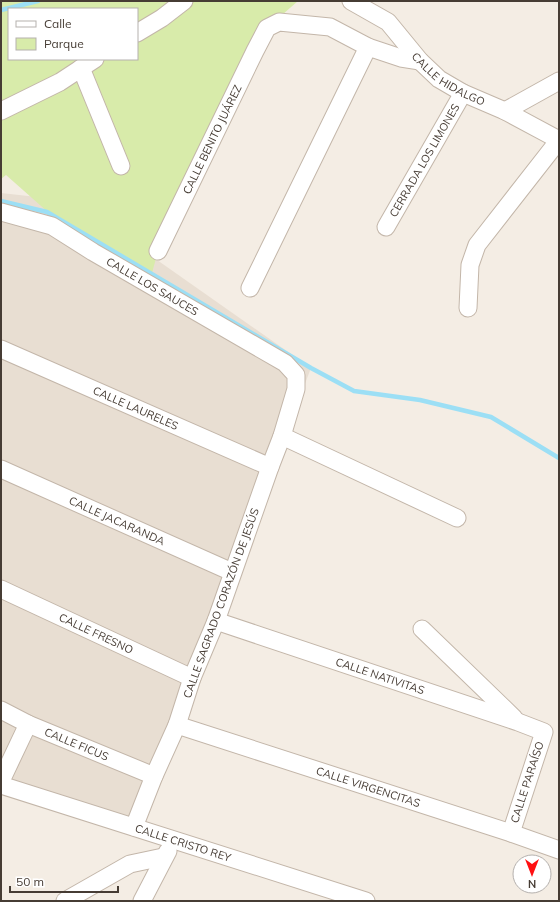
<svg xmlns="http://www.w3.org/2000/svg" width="560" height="902" font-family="Mulish,sans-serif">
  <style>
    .residential { fill: #e8ded2 }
    .green { fill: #d8ebaa; fill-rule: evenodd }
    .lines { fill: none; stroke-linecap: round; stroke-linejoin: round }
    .stream { stroke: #9cdff5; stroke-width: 4.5 }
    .minor-casing { stroke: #c3b6a9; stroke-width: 19 }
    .minor { stroke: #fff; stroke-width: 17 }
    .labels { text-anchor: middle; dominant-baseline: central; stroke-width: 3; stroke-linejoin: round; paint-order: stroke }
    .street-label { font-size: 11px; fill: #463c34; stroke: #fff }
  </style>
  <rect width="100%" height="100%" fill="#f4ede4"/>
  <!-- residential -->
  <polygon class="residential" points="1,193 73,201 311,368 134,827 1,786"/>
  <!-- green -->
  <path class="green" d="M 1,1 L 298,1 L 267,28 L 158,251 L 149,284 L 93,252 L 6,175 L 1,179 ZM 9,9 L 137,9 L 137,59 L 9,59 Z"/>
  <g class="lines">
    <!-- stream -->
    <g class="stream">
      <polyline points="1,10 38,1"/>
      <polyline points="1,201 47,212 311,368 354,391 420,400 491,417 559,458"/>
    </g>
    <!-- minor casing -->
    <g class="minor-casing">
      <g id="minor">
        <path id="s1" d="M 351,1 L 388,22 L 420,61 L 439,79 L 463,93 L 505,111 L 559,140"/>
        <polyline points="137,33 162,18 184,1"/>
        <polyline points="81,68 121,166"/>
        <polyline points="1,111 60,82 95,59"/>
        <polyline points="505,111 559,81"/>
        <path id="s2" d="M 1,212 L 52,226 L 93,252 L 285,363 L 296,375 L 296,389 L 282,436 L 270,467 L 216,621 L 192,678 L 177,725 L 154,776 L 134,827"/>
        <path id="s3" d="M 386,227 L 463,93"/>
        <path id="s4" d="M 158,251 L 255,51 L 267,28 L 279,22 L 330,27 L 368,47 L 401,58 L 420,61"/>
        <polyline points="250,288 368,47"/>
        <polyline points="468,308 470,265 477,245 559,140"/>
        <path id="s5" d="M 1,349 L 270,467"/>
        <polyline points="282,436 457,518"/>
        <path id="s6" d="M 1,469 L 232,572"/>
        <path id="s7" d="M 1,589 L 192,678"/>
        <path id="s8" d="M 216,621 L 518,722 L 544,732 L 511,833"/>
        <polyline points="422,629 514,718"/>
        <path id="s9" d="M 1,710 L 28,724 L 154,776"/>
        <path id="s10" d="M 177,725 L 511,833 L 559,850"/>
        <polyline points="1,781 28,724"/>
        <path id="s11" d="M 1,785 L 366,901"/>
        <polyline points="65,901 130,864 163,857"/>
        <polyline points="142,901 168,851"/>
      </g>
    </g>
    <!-- minor -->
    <use href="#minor" class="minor"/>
  </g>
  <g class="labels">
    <!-- street labels -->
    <g class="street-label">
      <text stroke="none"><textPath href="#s1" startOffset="127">CALLE HIDALGO</textPath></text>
      <text stroke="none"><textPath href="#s4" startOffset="124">CALLE BENITO JUÁREZ</textPath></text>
      <text stroke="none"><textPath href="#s3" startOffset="77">CERRADA LOS LIMONES</textPath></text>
      <text stroke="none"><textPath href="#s2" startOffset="170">CALLE LOS SAUCES</textPath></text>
      <text stroke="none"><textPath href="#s5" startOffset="147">CALLE LAURELES</textPath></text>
      <text stroke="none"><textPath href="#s6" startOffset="127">CALLE JACARANDA</textPath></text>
      <text transform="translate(221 603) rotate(-70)">CALLE SAGRADO CORAZÓN DE JESÚS</text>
      <text stroke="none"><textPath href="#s7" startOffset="105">CALLE FRESNO</textPath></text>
      <text stroke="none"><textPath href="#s8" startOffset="173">CALLE NATIVITAS</textPath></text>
      <text stroke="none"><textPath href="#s9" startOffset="83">CALLE FICUS</textPath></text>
      <text transform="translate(527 782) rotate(-72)">CALLE PARAÍSO</text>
      <text stroke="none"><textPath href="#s10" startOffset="201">CALLE VIRGENCITAS</textPath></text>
      <text stroke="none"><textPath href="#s11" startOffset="191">CALLE CRISTO REY</textPath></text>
    </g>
  </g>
  <!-- border -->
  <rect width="560" height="902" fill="none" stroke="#463c34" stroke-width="4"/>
  <!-- legend -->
  <rect x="8" y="8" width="130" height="52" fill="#ffffff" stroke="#b5b1ae"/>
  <rect x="16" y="21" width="20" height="6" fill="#ffffff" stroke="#b5b1ae"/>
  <text x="44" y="28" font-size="12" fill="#463c34">Calle</text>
  <rect x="16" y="38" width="20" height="12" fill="#d8ebaa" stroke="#b5b1ae"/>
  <text x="44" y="48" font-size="12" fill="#463c34">Parque</text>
  <!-- north arrow -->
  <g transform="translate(532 874) rotate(180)"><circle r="19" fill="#ffffff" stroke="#b5b1ae"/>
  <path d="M0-3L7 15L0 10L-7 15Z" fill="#ff1012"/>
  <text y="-6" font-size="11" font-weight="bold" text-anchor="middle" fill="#463c34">N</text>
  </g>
  <!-- scale -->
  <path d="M10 886v6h108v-6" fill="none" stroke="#463c34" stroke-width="2"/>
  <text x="16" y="886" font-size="12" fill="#463c34" stroke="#ffffff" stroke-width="3" paint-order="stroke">50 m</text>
</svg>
